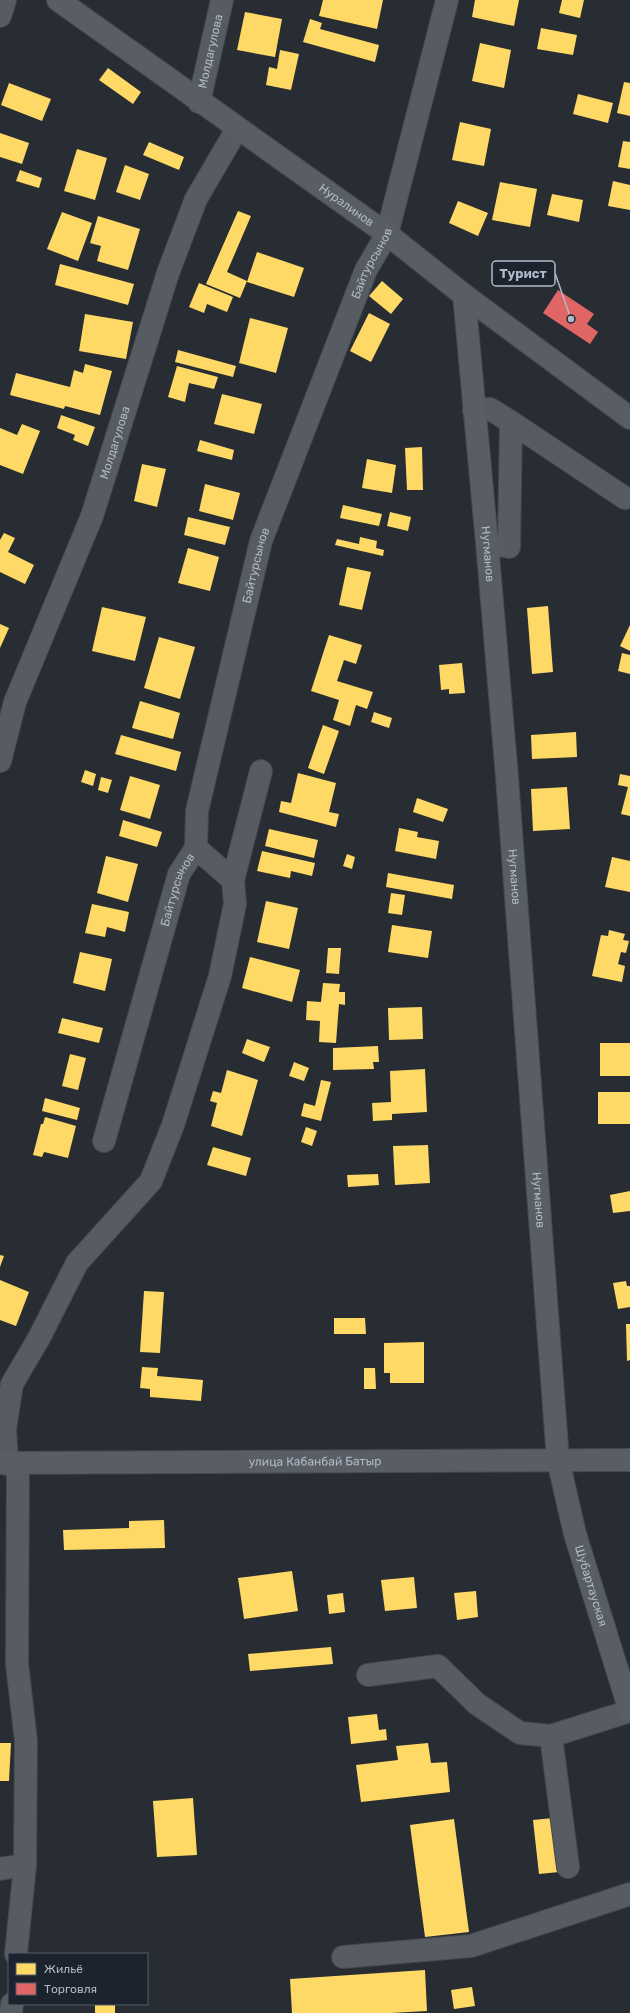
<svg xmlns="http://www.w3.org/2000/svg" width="630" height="2013" font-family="Rubik,sans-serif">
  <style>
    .homes { fill: #ffd966 }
    .shops { fill: #e06666 }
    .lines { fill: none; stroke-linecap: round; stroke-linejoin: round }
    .minor-casing { stroke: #45494e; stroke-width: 24 }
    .major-casing { stroke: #444950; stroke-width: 24 }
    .minor { stroke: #575b62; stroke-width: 22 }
    .major { stroke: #595d64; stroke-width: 22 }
    .labels { text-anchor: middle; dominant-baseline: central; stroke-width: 4; stroke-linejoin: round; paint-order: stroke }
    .street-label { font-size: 12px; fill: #b0b9c6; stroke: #1a232e }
    .leader { fill: none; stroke: #b0b9c6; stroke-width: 1.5 }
    .callout-dot { fill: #b0b9c6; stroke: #1a232e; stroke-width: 1.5 }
    .callout { fill: #1a232e; stroke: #b0b9c6; stroke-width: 1.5 }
    .callout-label { font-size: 13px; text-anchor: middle; font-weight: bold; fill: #b0b9c6 }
  </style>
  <rect width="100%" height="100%" fill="#272d33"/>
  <!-- homes -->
  <g class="homes">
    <polygon points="323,0 383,0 377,29 319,16"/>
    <polygon points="475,0 519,0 514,26 472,17"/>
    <polygon points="562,0 584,0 580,18 559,13"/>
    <polygon points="245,12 282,19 275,57 237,50"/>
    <polygon points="310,19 322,23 320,29 379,45 375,62 303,42"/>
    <polygon points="541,28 577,35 573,55 537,49"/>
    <polygon points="480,43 511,50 504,88 472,81"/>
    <polygon points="280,50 299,54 291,90 266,85 269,67 277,69"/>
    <polygon points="108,68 141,92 133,104 99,80"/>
    <polygon points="624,82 630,83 630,116 617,113"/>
    <polygon points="9,83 51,99 42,121 1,105"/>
    <polygon points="578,94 613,103 608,123 573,114"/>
    <polygon points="460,122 491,129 484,166 452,160"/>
    <polygon points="0,133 29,143 22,164 0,157"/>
    <polygon points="623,141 630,142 630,169 618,167"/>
    <polygon points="149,142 184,157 179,170 143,155"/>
    <polygon points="77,149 107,158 95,200 64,191"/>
    <polygon points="125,165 149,174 140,200 116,192"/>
    <polygon points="20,170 42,178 39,188 16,181"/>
    <polygon points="613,181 630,185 630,210 608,206"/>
    <polygon points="500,182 537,189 530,227 492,220"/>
    <polygon points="552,194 583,200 579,222 547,215"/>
    <polygon points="458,201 488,213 478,236 449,223"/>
    <polygon points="238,211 251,216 227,272 247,281 240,298 206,284"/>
    <polygon points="62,212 92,223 78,261 47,249"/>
    <polygon points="98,216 140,229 128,270 97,261 101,246 90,243"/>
    <polygon points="257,252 304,268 294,297 247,282"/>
    <polygon points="60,264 134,284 128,305 55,285"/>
    <polygon points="382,281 403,299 391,314 369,296"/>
    <polygon points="199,283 233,297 227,312 207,304 204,313 189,307"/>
    <polygon points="369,313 390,324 371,362 350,351"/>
    <polygon points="85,314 133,322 126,359 79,351"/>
    <polygon points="250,318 288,328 276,373 239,363"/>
    <polygon points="178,350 236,366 233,377 175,362"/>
    <polygon points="85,364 112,371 100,415 65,406 64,409 10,395 16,373 70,387 74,370 83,373"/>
    <polygon points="177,366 218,377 214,389 189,383 185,402 168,397"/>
    <polygon points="222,394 262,404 254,434 214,424"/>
    <polygon points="61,415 95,427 88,446 73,440 75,435 57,428"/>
    <polygon points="22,424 40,431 23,474 0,465 0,428 17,435"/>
    <polygon points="200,440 234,450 232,460 197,451"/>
    <polygon points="422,447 423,490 407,490 405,448"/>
    <polygon points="367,459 396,465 392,493 362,488"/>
    <polygon points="142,464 166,469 157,507 134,501"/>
    <polygon points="205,484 240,493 233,520 199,511"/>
    <polygon points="343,505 382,514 379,526 340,518"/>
    <polygon points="390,512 411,517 408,531 387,526"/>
    <polygon points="188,517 230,527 225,545 184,535"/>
    <polygon points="4,533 15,538 8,552 34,565 25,584 0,572 0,540"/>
    <polygon points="360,537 377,541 376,548 384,550 383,556 335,545 337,539 359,544"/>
    <polygon points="188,548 219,557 210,591 178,583"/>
    <polygon points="347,567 371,572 362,610 339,605"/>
    <polygon points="548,606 553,672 532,674 527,608"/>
    <polygon points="102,607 146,617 135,661 92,651"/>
    <polygon points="0,624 9,628 0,648"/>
    <polygon points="630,625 630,651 620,646"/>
    <polygon points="329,635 362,645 356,664 344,660 337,681 373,692 367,709 356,705 350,726 333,720 339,700 311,691"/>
    <polygon points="159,637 195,647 180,699 144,688"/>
    <polygon points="622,653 630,655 630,674 618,671"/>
    <polygon points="462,663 465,693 449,694 449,689 441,690 439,665"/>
    <polygon points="140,701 180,713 173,739 132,728"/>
    <polygon points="374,712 392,718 389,728 371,722"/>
    <polygon points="323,725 339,731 324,774 308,768"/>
    <polygon points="576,732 577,757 532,759 531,735"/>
    <polygon points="121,735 181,752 176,771 115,754"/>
    <polygon points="85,770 96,774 93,786 81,782"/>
    <polygon points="298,773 336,783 329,812 339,814 336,827 279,812 281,801 291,803"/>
    <polygon points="620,774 630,776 630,816 621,814 628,787 618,785"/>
    <polygon points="130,776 160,785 150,819 120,810"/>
    <polygon points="101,777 112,780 108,793 98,790"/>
    <polygon points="567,787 570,829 533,831 531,789"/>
    <polygon points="417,798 448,809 443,822 413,812"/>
    <polygon points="123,820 162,832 157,847 119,836"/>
    <polygon points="399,828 418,832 417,837 439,841 436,859 395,851"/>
    <polygon points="269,829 318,840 314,858 265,846"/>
    <polygon points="262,851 315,863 312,876 291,871 290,878 257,871"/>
    <polygon points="347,854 355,857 352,869 343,866"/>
    <polygon points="106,856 138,864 128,902 97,893"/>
    <polygon points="612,857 630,861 630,892 605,887"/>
    <polygon points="388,873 454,885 452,899 386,887"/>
    <polygon points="391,893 405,895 402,915 388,913"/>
    <polygon points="266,901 298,908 289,949 257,942"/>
    <polygon points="92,904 129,912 125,932 107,927 105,937 85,933"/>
    <polygon points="392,925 432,931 428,958 388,952"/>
    <polygon points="609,930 625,934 623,940 629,941 626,953 621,952 618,964 625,966 622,982 592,976 601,935 608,936"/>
    <polygon points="328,948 341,948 339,974 326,973"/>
    <polygon points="80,952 112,959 105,991 73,983"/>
    <polygon points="250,957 300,970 292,1002 242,988"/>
    <polygon points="323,983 340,984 339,992 345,992 345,1005 339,1004 336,1043 319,1042 320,1021 306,1020 307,1001 321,1002"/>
    <polygon points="422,1007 423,1039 389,1040 388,1008"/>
    <polygon points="62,1018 103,1028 99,1043 58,1033"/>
    <polygon points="247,1039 270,1047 264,1062 242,1053"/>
    <rect x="600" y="1043" width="30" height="33"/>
    <polygon points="378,1046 379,1062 373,1062 374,1069 333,1070 333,1048"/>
    <polygon points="70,1054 86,1058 78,1090 62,1086"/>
    <polygon points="294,1062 309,1068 304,1081 289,1076"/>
    <polygon points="425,1069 427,1112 392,1114 392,1120 373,1121 372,1103 391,1102 390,1071"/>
    <polygon points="227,1070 258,1080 242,1136 211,1126 217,1103 210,1101 213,1091 221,1093"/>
    <polygon points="321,1080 331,1082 321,1121 301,1116 304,1103 315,1106"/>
    <rect x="598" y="1092" width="32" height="32"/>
    <polygon points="45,1098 80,1108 77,1120 42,1111"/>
    <polygon points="45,1117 76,1126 68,1158 44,1152 42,1157 33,1155 41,1124 43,1124"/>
    <polygon points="306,1127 317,1131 312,1146 301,1142"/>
    <polygon points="428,1145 430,1183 395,1185 393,1146"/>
    <polygon points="213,1147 251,1158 246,1176 207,1165"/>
    <polygon points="378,1174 379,1185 348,1187 347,1175"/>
    <polygon points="630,1191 630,1211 613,1213 610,1195"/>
    <polygon points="0,1255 4,1256 0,1267"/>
    <polygon points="0,1280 29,1292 16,1326 0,1320"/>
    <polygon points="626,1281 627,1286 630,1286 630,1307 618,1309 613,1283"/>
    <polygon points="144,1291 164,1292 160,1353 140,1352"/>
    <polygon points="334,1318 365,1318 366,1334 334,1334"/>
    <polygon points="626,1324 630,1324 630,1360 627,1361"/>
    <polygon points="424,1342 424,1383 390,1383 390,1373 384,1373 384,1343"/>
    <polygon points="142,1367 158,1368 157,1376 203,1380 201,1401 150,1397 150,1389 140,1388"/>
    <polygon points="364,1368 375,1368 376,1389 364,1389"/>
    <polygon points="164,1520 165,1548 64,1550 63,1530 129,1528 129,1521"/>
    <polygon points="292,1571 298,1611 244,1619 238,1578"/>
    <polygon points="414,1577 417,1608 385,1611 381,1580"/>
    <polygon points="476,1591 478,1617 457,1620 454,1593"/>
    <polygon points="343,1593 345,1612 329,1614 327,1595"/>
    <polygon points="331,1647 333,1664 250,1671 248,1654"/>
    <polygon points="377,1714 379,1730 386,1729 387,1740 351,1744 348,1717"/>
    <polygon points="0,1743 11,1743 9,1781 0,1781"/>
    <polygon points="428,1743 431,1763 447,1762 450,1792 361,1802 356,1765 398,1760 396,1746"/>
    <polygon points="193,1798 197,1855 157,1857 153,1801"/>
    <polygon points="553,1818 559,1872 539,1874 533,1820"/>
    <polygon points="454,1819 469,1932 425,1937 410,1825"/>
    <polygon points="425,1970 427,2011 391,2013 292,2013 290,1979"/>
    <polygon points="472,1987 475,2006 454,2009 451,1990"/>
    <rect x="95" y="2004" width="20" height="9"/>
  </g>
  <!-- shops -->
  <polygon class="shops" points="558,290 594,314 587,324 598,332 590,344 543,313"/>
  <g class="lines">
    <!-- minor casing -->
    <g class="minor-casing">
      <g id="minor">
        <polyline points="0,16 5,0"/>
        <path id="s1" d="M 199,102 L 222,0"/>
        <polyline points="474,410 490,409 511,422 509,547 487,543"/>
        <polyline points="511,422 625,498"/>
        <path id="s2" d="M 0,761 L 15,702 L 92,516 L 168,273 L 196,199 L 237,129"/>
        <polyline points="233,880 261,771"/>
        <path id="s3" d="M 104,1141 L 179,874 L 196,848 L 197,811 L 261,541 L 366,270 L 387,234 L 447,0"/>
        <polyline points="7,1464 5,1429 12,1384 39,1338 77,1263 151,1181 173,1125 220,976 235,904 233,880 196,848"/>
        <polyline points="368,1675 438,1666 477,1704 520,1733 551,1736 630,1711"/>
        <polyline points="551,1736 568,1867"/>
        <polyline points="0,1869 25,1865"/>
        <polyline points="16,1954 25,1865 26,1741 17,1664 18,1464"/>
        <polyline points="343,1957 471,1946 630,1894"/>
        <polyline points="11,2013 12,2004"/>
      </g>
    </g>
    <!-- major casing -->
    <g class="major-casing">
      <g id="major">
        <path id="s4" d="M 58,0 L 387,234 L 464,295 L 630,418"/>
        <path id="s5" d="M 464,295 L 487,543 L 507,777 L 558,1460 L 575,1534 L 630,1711"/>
        <path id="s6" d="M 0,1463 L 630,1460"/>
      </g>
    </g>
    <!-- minor -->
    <use href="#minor" class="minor"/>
    <!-- major -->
    <use href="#major" class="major"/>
  </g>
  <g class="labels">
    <!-- street labels -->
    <g class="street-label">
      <text stroke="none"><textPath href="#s1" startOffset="52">Молдагулова</textPath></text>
      <text stroke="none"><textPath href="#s4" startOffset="354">Нуралинов</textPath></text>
      <text stroke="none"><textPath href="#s3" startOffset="922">Байтурсынов</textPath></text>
      <text stroke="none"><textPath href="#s2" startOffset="339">Молдагулова</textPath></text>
      <text stroke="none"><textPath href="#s5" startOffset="260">Нугманов</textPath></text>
      <text stroke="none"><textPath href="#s3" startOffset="598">Байтурсынов</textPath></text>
      <text stroke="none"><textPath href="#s5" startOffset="584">Нугманов</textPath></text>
      <text stroke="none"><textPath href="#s3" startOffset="262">Байтурсынов</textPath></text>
      <text stroke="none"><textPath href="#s5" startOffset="908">Нугманов</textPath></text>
      <text stroke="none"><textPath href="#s6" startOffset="315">улица Кабанбай Батыр</textPath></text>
      <text stroke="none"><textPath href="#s5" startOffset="1299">Шубартауская</textPath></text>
    </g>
  </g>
  <!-- callouts -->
  <path class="leader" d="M571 319L555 273"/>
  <circle class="callout-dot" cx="571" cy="319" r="4"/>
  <rect class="callout" x="492" y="261" width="63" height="25" rx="4"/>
  <g class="callout-label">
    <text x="523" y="278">Турист</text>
  </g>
  <!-- legend -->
  <rect x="8" y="1953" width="140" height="52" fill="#1a232e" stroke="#565f6b"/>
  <rect x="16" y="1963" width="20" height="12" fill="#ffd966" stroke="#565f6b"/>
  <text x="44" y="1973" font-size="12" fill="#b0b9c6">Жильё</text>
  <rect x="16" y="1983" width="20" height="12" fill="#e06666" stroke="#565f6b"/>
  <text x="44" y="1993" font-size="12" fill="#b0b9c6">Торговля</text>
</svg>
